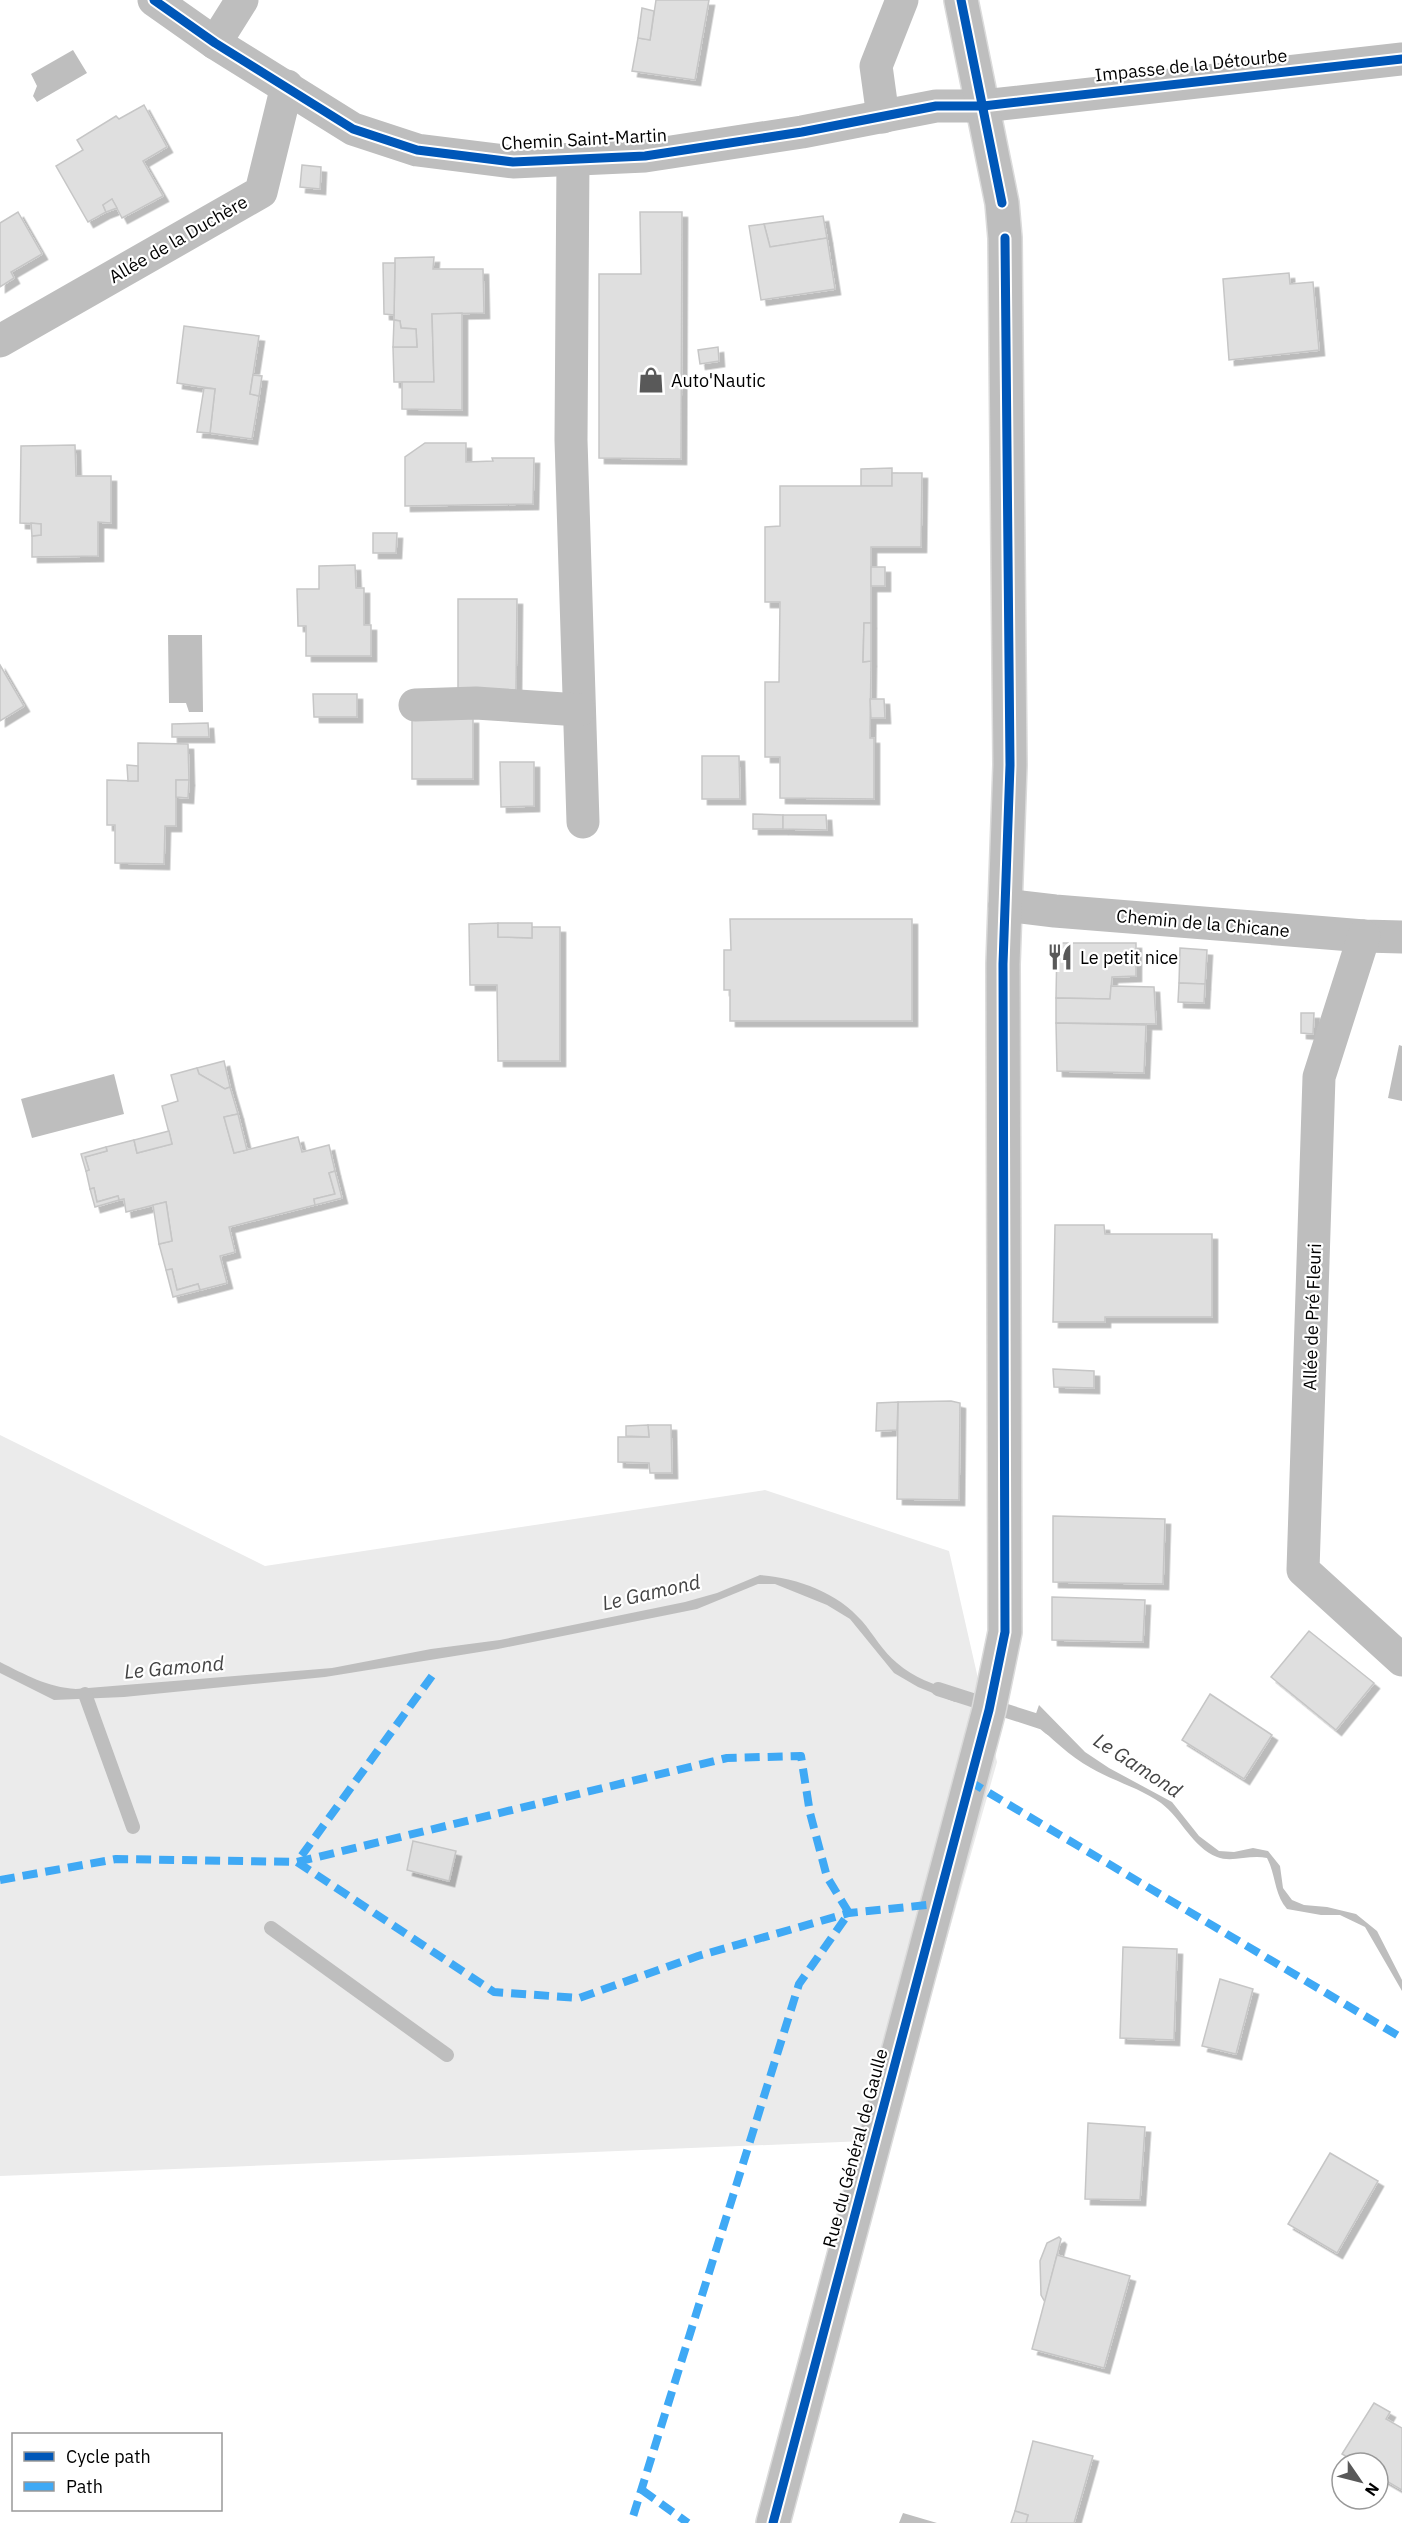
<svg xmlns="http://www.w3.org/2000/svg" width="1402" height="2523" font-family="'IBM Plex Sans',sans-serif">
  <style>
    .green { fill: #ebebeb }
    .water { fill: #bebebe }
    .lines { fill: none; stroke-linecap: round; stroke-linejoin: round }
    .stream { stroke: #bebebe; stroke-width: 14 }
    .building { fill: #dfdfdf; stroke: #c6c6c6; stroke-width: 1.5; filter: url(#shadow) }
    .major-casing { stroke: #dbdbdb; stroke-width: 36 }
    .minor { stroke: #bebebe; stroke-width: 33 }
    .major { stroke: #bebebe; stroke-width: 33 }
    .quiet { stroke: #3fa9f5; stroke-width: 8; stroke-dasharray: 15 8; stroke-linecap: butt }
    .cycleway-casing { stroke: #fff; stroke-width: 13 }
    .cycleway { stroke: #0057b8; stroke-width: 9 }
    .labels { text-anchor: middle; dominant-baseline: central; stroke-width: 4.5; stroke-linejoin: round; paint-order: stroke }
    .street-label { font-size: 18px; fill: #000; stroke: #fff }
    .poi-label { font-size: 18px; fill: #000; stroke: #fff; text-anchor: start }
    .water-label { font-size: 20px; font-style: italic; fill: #434343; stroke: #fff }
  </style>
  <defs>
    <filter id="shadow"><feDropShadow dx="5.5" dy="5.5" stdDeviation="0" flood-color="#0004"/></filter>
  </defs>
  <rect width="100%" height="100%" fill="#fff"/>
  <!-- green -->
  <polygon class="green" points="0,1435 265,1566 765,1490 949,1551 997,1762 890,2140 0,2176"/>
  <!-- water -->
  <g class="water">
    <polygon points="73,50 87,73 37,102 33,96 37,86 31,74"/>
    <polygon points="168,635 202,635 203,712 189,712 186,703 169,703"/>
    <polygon points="1399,1045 1402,1046 1402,1101 1388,1098"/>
    <polygon points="114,1074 124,1114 32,1138 21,1099"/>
    <path d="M 760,1575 C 797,1578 837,1592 862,1621 C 874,1635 883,1652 897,1663 C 914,1678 934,1684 955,1692 L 955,1702 L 918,1687 L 894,1673 L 850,1619 L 827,1605 L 775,1584 L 758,1584 L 697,1609 L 498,1649 L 325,1677 L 124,1697 L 54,1700 L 0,1673 L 0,1662 C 26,1675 47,1687 76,1689 L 332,1668 L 431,1649 L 500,1640 L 685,1602 L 717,1593 Z"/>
    <path d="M 1039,1705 L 1085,1752 L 1109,1768 L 1172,1802 L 1199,1836 L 1219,1851 L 1234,1852 L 1253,1848 L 1268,1851 L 1280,1866 L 1283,1888 L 1292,1900 L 1304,1905 L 1327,1907 L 1356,1914 L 1377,1931 L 1402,1980 L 1402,1991 L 1365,1927 L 1340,1915 L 1321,1915 L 1287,1909 C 1274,1894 1276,1875 1267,1858 C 1250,1854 1232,1863 1217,1857 C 1192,1847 1182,1819 1161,1803 C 1140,1788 1113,1781 1091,1768 C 1069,1756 1052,1738 1033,1722 Z"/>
    <polygon points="903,2513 937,2523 899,2523"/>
  </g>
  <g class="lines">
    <!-- stream -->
    <g class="stream">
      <polyline points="938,1689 1044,1723 1050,1728"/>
      <polyline points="85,1694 133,1827"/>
      <polyline points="271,1928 447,2055"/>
    </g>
  </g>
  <!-- building -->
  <g class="building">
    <polygon points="656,0 709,0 695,80 632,71 638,38 650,40"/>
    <polygon points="642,8 654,11 650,40 638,38"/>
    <polygon points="144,105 167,147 143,161 163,196 122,218 112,199 103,205 106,212 88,222 56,166 83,150 77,140 116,116 119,119"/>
    <polygon points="302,165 321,167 320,189 300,187"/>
    <polygon points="112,199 117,208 106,212 103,205"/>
    <polygon points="18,212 42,254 11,272 14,278 0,287 0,223"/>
    <polygon points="640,212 682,212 681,459 599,458 599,274 641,274"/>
    <polygon points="823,216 827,238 770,247 764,224"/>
    <polygon points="764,224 770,247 827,238 835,289 761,300 749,226"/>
    <polygon points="434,257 433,269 483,269 484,313 432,314 434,382 394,382 393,347 417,347 416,329 401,328 400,321 394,320 395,258"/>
    <polygon points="383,263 395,263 394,315 384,314"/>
    <polygon points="1289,273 1290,284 1313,282 1319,350 1229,360 1223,279"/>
    <polygon points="462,313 462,410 402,409 402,382 434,382 432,314"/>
    <polygon points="394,320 400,321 401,328 416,329 417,347 393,347"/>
    <polygon points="184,326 259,336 250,394 259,396 252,439 210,433 215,389 177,383"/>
    <polygon points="718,347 719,361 700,364 698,350"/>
    <polygon points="253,375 262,376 259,396 250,394"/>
    <polygon points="204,388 215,389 210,433 197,432"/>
    <polygon points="425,443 466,443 466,462 493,461 492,458 534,458 533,504 405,506 405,457"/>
    <polygon points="75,445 76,476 111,476 111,523 98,522 98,556 32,557 32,536 41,535 41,524 20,523 21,446"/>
    <polygon points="892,468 892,486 861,486 861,469"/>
    <polygon points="892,473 922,473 921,547 871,547 871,623 864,623 863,662 871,661 870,738 874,738 874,799 780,798 780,757 765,757 765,682 779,682 780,602 765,602 765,527 780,526 780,486 892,486"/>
    <polygon points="31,523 41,524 41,535 32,536"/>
    <polygon points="373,533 397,533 396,553 373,553"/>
    <polygon points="355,565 356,588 364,588 364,625 371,625 371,656 306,656 306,626 298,626 297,589 319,589 319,566"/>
    <rect x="871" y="567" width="14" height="19"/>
    <polygon points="458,599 517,599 516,690 458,690"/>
    <polygon points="864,623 871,623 871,661 863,662"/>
    <polygon points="0,665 24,706 0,721"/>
    <polygon points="313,694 357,694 357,717 314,717"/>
    <polygon points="870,699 884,699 885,718 871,718"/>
    <rect x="412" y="718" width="61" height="61"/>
    <polygon points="208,723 209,737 172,737 172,724"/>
    <polygon points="138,743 188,744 189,780 176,780 176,826 165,826 164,864 115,863 115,825 107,825 107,780 138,781"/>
    <polygon points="702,756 739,756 740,799 702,799"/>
    <polygon points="500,762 534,762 534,806 501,807"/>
    <polygon points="127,765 138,766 138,781 128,781"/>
    <polygon points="176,780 189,780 188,798 176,797"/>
    <polygon points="753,814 783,815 783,829 753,829"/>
    <polygon points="783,815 826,815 827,830 783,829"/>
    <polygon points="730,919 912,919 912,1021 730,1021 730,990 724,990 724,950 731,950"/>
    <polygon points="498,923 498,937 532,938 532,927 560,927 560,1061 498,1061 497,985 470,985 469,924"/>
    <polygon points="498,923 532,923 532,938 498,937"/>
    <polygon points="1057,943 1136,943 1136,976 1112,977 1110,999 1056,998"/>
    <polygon points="1180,948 1207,950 1205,984 1179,983"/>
    <polygon points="1179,983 1205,984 1204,1003 1178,1002"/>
    <polygon points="1111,986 1154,987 1156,1024 1056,1023 1056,998 1110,999"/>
    <polygon points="1301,1013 1314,1013 1313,1034 1301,1033"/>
    <polygon points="1056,1023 1146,1025 1144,1073 1057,1071"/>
    <polygon points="224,1061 230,1087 225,1089 199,1074 197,1068"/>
    <polygon points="197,1068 199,1074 225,1089 230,1087 238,1114 224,1117 234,1153 298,1137 302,1152 329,1145 335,1171 329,1173 335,1194 314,1199 315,1205 229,1227 235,1252 220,1256 227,1283 200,1290 198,1284 177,1290 172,1269 166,1270 159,1244 172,1241 166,1202 126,1212 124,1199 119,1200 118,1196 97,1202 94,1188 90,1189 86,1171 89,1170 85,1157 107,1151 106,1147 134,1140 137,1153 172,1144 162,1106 178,1101 171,1075"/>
    <polygon points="238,1114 247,1150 234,1153 224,1117"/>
    <polygon points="169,1131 172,1144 137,1153 134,1140"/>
    <polygon points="106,1147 107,1151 85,1157 89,1170 86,1171 81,1154"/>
    <polygon points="335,1171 342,1198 315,1205 314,1199 335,1194 329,1173"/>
    <polygon points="94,1188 97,1202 118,1196 119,1200 95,1207 90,1189"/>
    <polygon points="166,1202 172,1241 159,1244 153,1205"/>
    <polygon points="1055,1225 1104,1225 1105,1234 1212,1234 1212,1317 1105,1317 1105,1322 1053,1322"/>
    <polygon points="172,1269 177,1290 198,1284 200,1290 173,1297 166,1270"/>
    <polygon points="1053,1369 1094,1371 1094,1388 1054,1387"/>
    <polygon points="951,1401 960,1403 959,1500 897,1499 898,1402"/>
    <polygon points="898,1402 897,1430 876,1431 877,1403"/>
    <polygon points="648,1425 671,1425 672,1473 650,1473 649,1463 618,1462 618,1437 649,1437"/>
    <polygon points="648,1425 649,1437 626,1436 626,1426"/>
    <polygon points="1053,1516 1165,1519 1163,1584 1053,1582"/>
    <polygon points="1052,1597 1145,1600 1143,1642 1052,1640"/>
    <polygon points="1309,1631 1374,1683 1336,1730 1271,1677"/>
    <polygon points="1210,1694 1272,1735 1244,1779 1182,1740"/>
    <polygon points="413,1841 456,1851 449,1881 407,1870"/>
    <polygon points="1123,1947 1177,1949 1174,2040 1120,2038"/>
    <polygon points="1220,1979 1253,1989 1236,2054 1202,2046"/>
    <polygon points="1088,2123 1145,2127 1140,2200 1085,2199"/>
    <polygon points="1330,2153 1378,2181 1337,2253 1288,2224"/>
    <polygon points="1059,2237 1061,2239 1045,2302 1041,2295 1040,2261 1047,2243"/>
    <polygon points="1057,2255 1130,2276 1104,2368 1032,2349"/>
    <polygon points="1374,2403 1390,2412 1386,2419 1402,2428 1402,2490 1378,2476 1378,2463 1357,2463 1342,2454"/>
    <polygon points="1033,2441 1093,2456 1074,2523 1026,2523 1028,2515 1015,2511"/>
    <polygon points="1015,2511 1028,2515 1026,2523 1011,2523"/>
  </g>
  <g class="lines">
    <!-- major casing -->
    <g class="major-casing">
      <polyline id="major" points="773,2523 989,1710 1005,1632 1003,964 1010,765 1005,238 1002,203 961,0"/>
    </g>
    <!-- minor -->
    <g class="minor">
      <polyline points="154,0 215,43 353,129 417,150 513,162 645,156 802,132 936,106 983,106 1402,59"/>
      <polyline points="215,43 242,0"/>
      <polyline points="883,117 876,66 902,0"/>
      <polyline points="573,159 571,440 583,822"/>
      <polyline points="0,341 261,192 287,86"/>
      <polyline points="415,705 476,703 579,710"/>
      <polyline points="1005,905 1055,911 1364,936 1402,937"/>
      <polyline points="1364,936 1319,1077 1303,1570 1402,1660"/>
    </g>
    <!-- major -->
    <use href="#major" class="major"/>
    <!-- quiet -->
    <g class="quiet">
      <polyline points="432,1676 297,1862 494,1992 579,1998 698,1956 849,1913 937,1904"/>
      <polyline points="969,1781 1402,2038"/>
      <polyline points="0,1880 116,1859 297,1862 727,1758 801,1756 810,1813 827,1877 849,1913 799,1984 631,2523"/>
      <polyline points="642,2490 688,2523"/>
    </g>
    <!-- cycleway casing -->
    <g class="cycleway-casing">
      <g id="cycleway">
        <polyline points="154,0 215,43 353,129 417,150 513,162 645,156 802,132 936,106 983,106 1402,59"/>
        <polyline points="961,0 1002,203"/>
        <polyline points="773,2523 989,1710 1005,1632 1003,964 1010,765 1005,238"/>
      </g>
    </g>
    <!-- cycleway -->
    <use href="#cycleway" class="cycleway"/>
  </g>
  <!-- icons -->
  <defs>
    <g id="shop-bare" transform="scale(2.07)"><path d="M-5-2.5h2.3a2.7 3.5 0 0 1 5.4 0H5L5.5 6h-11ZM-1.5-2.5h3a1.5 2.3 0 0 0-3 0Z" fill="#595959" stroke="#fff" stroke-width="2.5" paint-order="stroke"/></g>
    <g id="restaurant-bare" transform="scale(2.07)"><path d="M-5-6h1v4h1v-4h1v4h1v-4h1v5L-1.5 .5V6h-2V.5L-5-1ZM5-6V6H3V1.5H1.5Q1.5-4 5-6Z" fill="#595959" stroke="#fff" stroke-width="2.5" paint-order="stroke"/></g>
  </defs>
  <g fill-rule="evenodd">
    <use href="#shop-bare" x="651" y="380"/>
    <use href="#restaurant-bare" x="1060" y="957"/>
  </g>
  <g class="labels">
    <!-- street labels -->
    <g class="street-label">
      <text transform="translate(1191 65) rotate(-6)">Impasse de la Détourbe</text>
      <text transform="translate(584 139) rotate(-3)">Chemin Saint-Martin</text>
      <text transform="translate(178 239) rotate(-30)">Allée de la Duchère</text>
      <text transform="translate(1203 923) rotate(5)">Chemin de la Chicane</text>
      <text transform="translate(1312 1317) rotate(-88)">Allée de Pré Fleuri</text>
      <text transform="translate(855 2148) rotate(-75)">Rue du Général de Gaulle</text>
    </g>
    <!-- poi labels -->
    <g class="poi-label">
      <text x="671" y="380">Auto'Nautic</text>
      <text x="1080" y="957">Le petit nice</text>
    </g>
    <!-- water labels -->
    <g class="water-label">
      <text transform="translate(651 1592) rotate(-13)">Le Gamond</text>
      <text transform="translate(174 1667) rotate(-5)">Le Gamond</text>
      <text transform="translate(1138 1765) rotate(33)">Le Gamond</text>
    </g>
  </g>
  <!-- legend -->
  <rect x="12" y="2433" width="210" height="78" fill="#ffffff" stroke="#999999" stroke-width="1.5"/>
  <rect x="24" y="2452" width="30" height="9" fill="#0057b8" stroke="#999999" stroke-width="1.5"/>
  <text x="66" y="2463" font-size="18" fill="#000000">Cycle path</text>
  <rect x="24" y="2482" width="30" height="9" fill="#3fa9f5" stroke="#999999" stroke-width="1.5"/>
  <text x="66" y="2493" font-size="18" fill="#000000">Path</text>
  <!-- north arrow -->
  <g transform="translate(1360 2481) rotate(125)"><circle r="28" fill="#ffffff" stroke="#999999" stroke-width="1.5"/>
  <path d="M0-4.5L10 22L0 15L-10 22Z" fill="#595959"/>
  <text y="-9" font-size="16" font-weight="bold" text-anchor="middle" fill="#000000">N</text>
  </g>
</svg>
